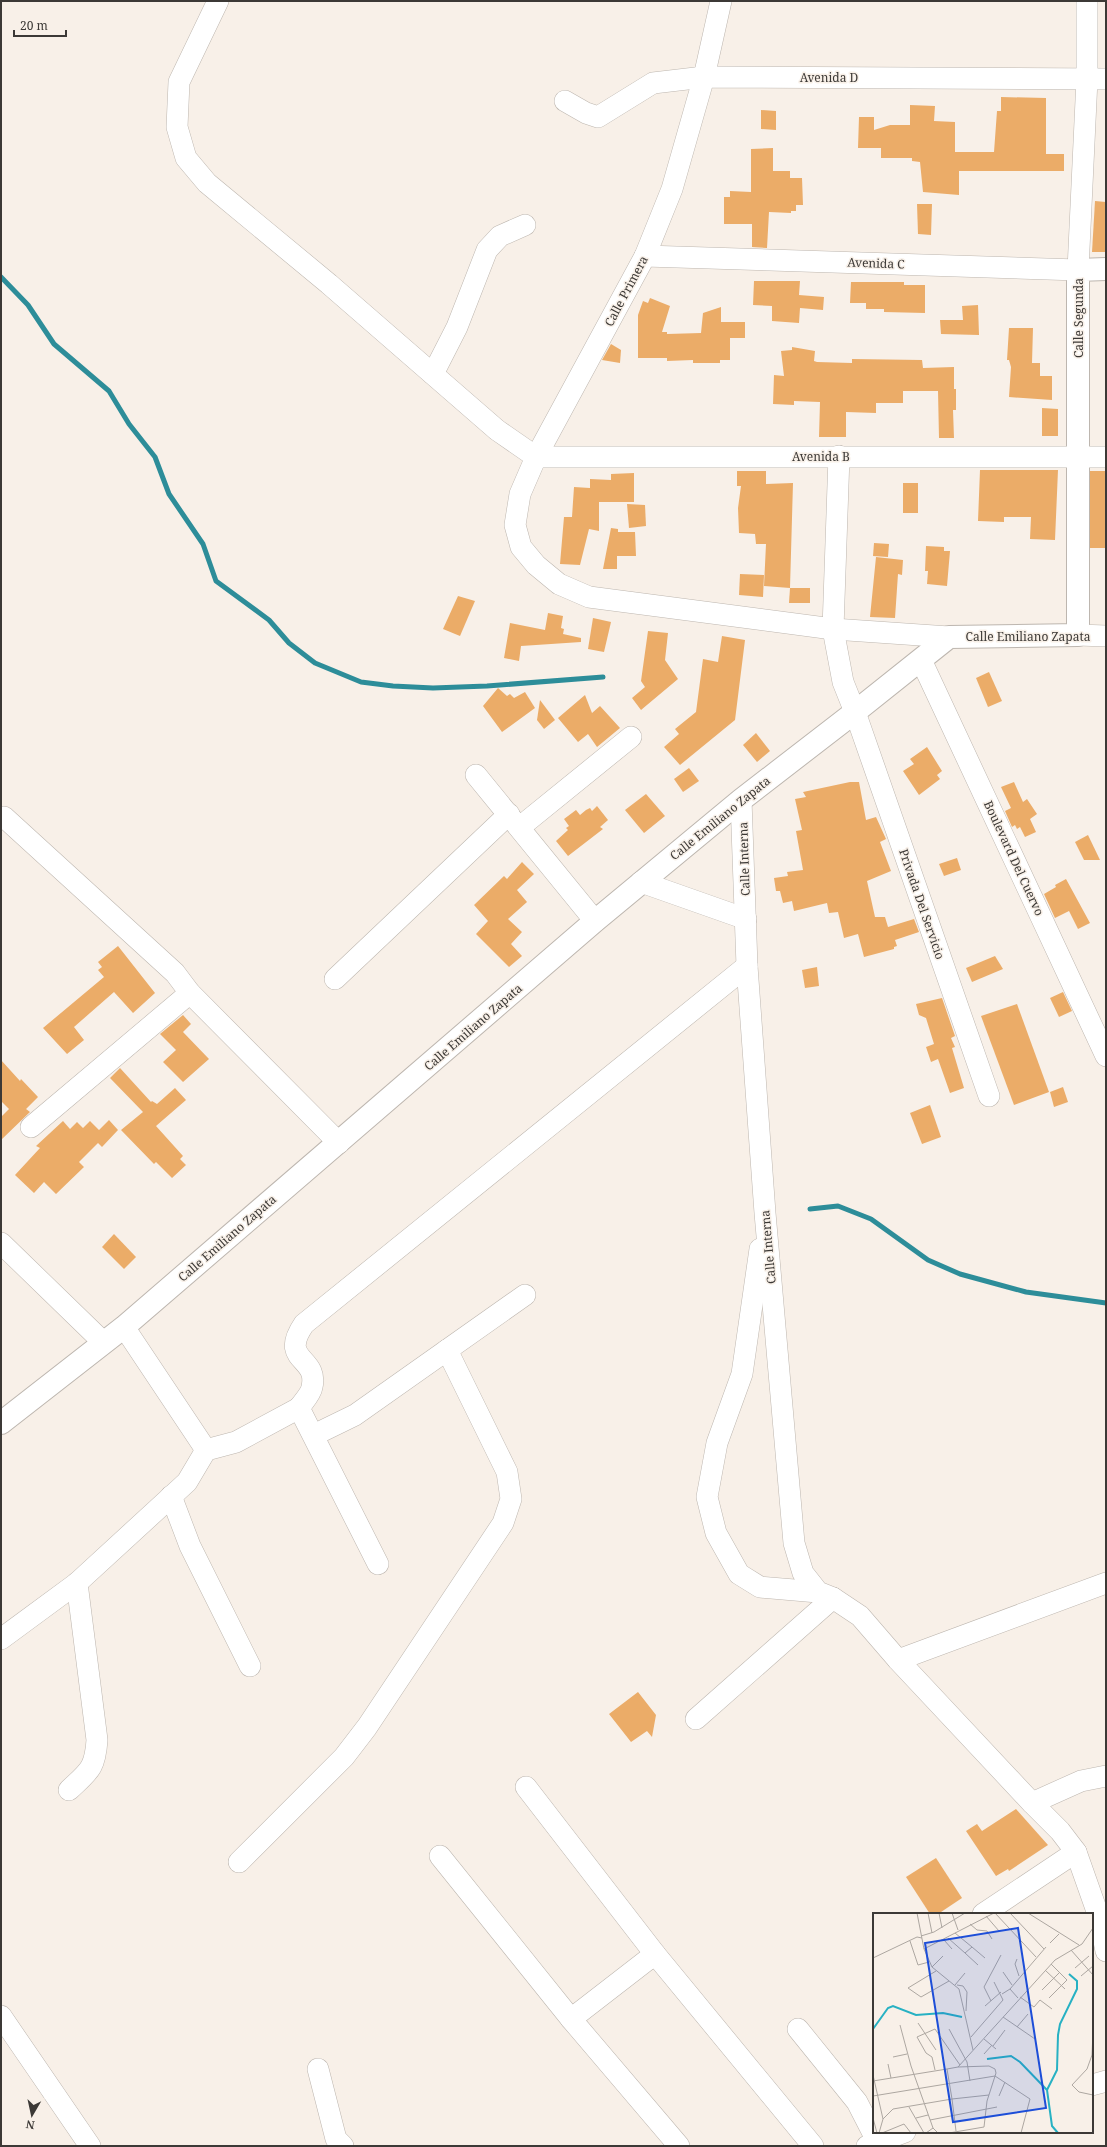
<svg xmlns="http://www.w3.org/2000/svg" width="1107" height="2147" font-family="'Noto Serif',serif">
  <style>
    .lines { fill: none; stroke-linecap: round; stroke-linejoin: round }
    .stream { stroke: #2d8d99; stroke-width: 5 }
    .building { fill: #ebac68 }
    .minor-casing { stroke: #bdb6af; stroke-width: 22 }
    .secondary-casing { stroke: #bdb6af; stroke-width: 24 }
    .minor { stroke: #fff; stroke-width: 21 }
    .secondary { stroke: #fff; stroke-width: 22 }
    .labels { text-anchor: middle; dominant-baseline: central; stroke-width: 3; stroke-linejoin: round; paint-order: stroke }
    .street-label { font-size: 12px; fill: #3c3936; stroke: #f8f0e8 }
    .inset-river { fill: none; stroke: #27b1c3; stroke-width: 2 }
    .inset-road { fill: none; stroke: #ada7a1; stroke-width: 1 }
    .view { fill: #1d4ed8; fill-opacity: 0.15; stroke: #1d4ed8; stroke-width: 2 }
    .inset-edge { fill: none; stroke: #3c3936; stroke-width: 2 }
  </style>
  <rect width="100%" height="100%" fill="#f8f0e8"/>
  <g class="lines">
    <!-- stream -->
    <g class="stream">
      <polyline points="1,277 28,305 54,344 109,391 129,424 155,457 169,494 203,544 216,581 269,620 289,643 315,663 361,682 393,686 433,688 487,686 603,677"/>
      <polyline points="810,1209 838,1206 871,1219 928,1260 960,1274 1026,1292 1106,1303"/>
    </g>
  </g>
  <!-- building -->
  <g class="building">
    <polygon points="1001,97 1046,98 1046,154 1064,154 1064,171 959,171 959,195 923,192 920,162 912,161 912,158 881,158 881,148 858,148 859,117 874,117 874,130 890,125 910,125 910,105 935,106 934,121 955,122 955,152 994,152 997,111 1001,111"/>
    <polygon points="761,110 776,111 776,130 761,129"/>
    <polygon points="773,148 773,171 790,171 790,178 802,178 803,205 796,205 796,211 791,211 791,213 769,212 767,248 752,247 752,224 724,224 724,197 730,197 730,191 751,192 751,149"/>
    <polygon points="1095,201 1106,202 1106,252 1092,252"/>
    <polygon points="917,204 932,204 931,235 918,234"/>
    <polygon points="754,281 800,281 799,295 824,297 823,310 800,308 799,323 772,321 772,306 753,305"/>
    <polygon points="851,282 904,282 904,285 925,285 925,313 884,312 884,309 866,309 866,303 850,303"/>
    <polygon points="650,298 670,306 662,332 667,332 667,334 701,333 703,313 721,307 721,322 745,322 745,338 730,338 730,360 720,360 720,363 693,363 693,360 667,361 667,358 638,358 638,315 643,301 648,303"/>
    <polygon points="978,305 979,335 941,334 940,320 963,320 962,306"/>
    <polygon points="1009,328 1033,328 1032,363 1040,363 1040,376 1052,376 1052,400 1009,397 1011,367 1009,360 1007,360"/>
    <polygon points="611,344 621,350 620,363 602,360"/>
    <polygon points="792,347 815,351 814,361 817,362 852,363 852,359 922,360 923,368 954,367 954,389 956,389 956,410 953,410 954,438 939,438 938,391 903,391 903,403 876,403 876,413 846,412 846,437 819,437 820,402 794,401 794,405 773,404 774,375 784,376 781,351 792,350"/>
    <polygon points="1042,408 1058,409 1058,436 1042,436"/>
    <polygon points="980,470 1058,470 1055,540 1030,539 1031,517 1004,517 1004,522 978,521"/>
    <polygon points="737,471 766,471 766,484 793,483 790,588 764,586 766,544 756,544 755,534 739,533 738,508 741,486 737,486"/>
    <rect x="1090" y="471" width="16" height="77"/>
    <polygon points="634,473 634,502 599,502 599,531 589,529 580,565 560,564 564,517 572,517 574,487 590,488 590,479 611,480 611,474"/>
    <rect x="903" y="483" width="15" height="30"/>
    <polygon points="627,504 645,505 646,526 629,528"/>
    <polygon points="611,528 618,529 618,532 635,532 636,556 617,556 617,569 603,569"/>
    <polygon points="874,543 889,544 888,557 873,556"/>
    <polygon points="926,546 944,547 944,551 950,551 947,586 927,584 928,571 925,571"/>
    <polygon points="876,557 903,560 902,575 898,574 895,618 870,617"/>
    <polygon points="740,574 764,575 763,597 739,595"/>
    <polygon points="790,588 810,588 810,603 789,603"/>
    <polygon points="458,596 475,601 460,636 443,629"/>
    <polygon points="548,613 563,616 561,628 564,629 563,634 581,638 581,642 521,646 519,661 504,658 510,623 545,630"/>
    <polygon points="593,618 611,622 604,652 588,649"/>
    <polygon points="648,631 668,633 665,660 678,679 641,710 632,698 645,687 641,681"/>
    <polygon points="722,636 745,640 735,720 680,765 664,747 679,734 675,729 696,712 703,659 718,662"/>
    <polygon points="989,672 1002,701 988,707 976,678"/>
    <polygon points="498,688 507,696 510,694 514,698 525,692 535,708 502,732 483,706"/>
    <polygon points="585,695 592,713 600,706 620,728 597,747 588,734 578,742 558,718"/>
    <polygon points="540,700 555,720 544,729 537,720"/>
    <polygon points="756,733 770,751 757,762 743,745"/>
    <polygon points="927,747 942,771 937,775 940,779 919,795 903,771 914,764 910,759"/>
    <polygon points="689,768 699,781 683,792 674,779"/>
    <polygon points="850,782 859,782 866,820 876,817 886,839 880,842 891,871 867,881 875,917 885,917 888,927 914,919 919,932 895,940 897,946 894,947 894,949 864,957 858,934 844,938 838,912 829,913 827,903 794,911 792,901 783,903 780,891 776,891 774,878 788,876 787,872 803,870 796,831 802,830 795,799 806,797 803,792"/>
    <polygon points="1014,782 1023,802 1027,799 1037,814 1030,819 1036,832 1025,837 1020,827 1017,829 1015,825 1012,827 1005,811 1011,808 1001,787"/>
    <polygon points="646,794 665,816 644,833 625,810"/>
    <polygon points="597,806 608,820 600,827 603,829 568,856 556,841 568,830 566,828 569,826 564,819 576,810 580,815 586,810 590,808 592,811"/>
    <polygon points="1088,835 1100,860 1084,860 1075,842"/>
    <polygon points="957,858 961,870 944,876 939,864"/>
    <polygon points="522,862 534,874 517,890 527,902 508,919 522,932 511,944 522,956 509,967 476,934 488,921 474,905 504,876 507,879"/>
    <polygon points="1066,879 1090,923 1078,929 1069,911 1055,918 1044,894 1056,887 1055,885"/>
    <polygon points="118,946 155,993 133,1013 114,992 74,1027 84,1040 67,1054 43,1028 104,977 98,970 102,967 98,962"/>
    <polygon points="995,956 1003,969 972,982 966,968"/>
    <polygon points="817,967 819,986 805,988 802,970"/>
    <polygon points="1063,992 1072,1011 1059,1017 1050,998"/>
    <polygon points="942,998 955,1036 951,1038 955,1047 952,1048 964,1088 950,1093 938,1059 931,1062 926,1047 934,1044 926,1018 919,1015 916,1004"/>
    <polygon points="1017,1004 1049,1092 1014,1105 981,1016"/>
    <polygon points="183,1015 191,1024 183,1032 209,1059 183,1082 163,1062 176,1050 160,1034"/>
    <polygon points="1,1060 20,1081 21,1079 38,1097 26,1109 30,1112 1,1140 1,1117 9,1109 1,1101"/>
    <polygon points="120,1068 151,1102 152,1101 157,1104 175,1088 186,1100 156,1126 183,1156 180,1159 186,1165 172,1178 156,1162 154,1164 121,1130 143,1112 110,1078"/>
    <polygon points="1063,1087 1068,1102 1054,1107 1050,1092"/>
    <polygon points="930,1105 941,1137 922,1144 910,1113"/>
    <polygon points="109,1120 118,1130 102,1147 98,1143 79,1162 84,1167 56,1194 44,1182 34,1193 15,1175 40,1148 36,1146 63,1121 70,1129 77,1122 83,1128 90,1121 99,1130"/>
    <polygon points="114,1234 136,1257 124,1269 102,1247"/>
    <polygon points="638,1692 656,1715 652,1737 647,1731 631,1742 609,1714"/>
    <polygon points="1016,1809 1048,1845 1009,1871 1008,1869 996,1876 966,1831 977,1824 982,1831"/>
    <polygon points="936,1858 962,1898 938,1914 930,1914 906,1877"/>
  </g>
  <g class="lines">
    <!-- minor casing -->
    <g class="minor-casing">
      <g id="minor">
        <polyline points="218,1 179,82 177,127 186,158 207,183 329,284 497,430 536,457 1106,457"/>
        <polyline points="721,1 704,77 672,189 645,256 536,457 520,494 515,525 521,547 536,565 559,584 589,597 833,629 949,637"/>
        <polyline points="565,101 586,113 598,117 653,83 704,77 1106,79"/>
        <polyline points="645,256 1078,270 1087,79 1087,1"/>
        <polyline points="433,374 457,327 487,250 500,236 525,225"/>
        <polyline points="839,456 833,629 843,682 855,712 989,1096"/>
        <polyline points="1078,635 1106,636"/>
        <polyline points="921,660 1106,1056"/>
        <polyline points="476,775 595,921"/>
        <polyline points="741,800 747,966 765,1213 794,1543 803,1573 818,1592 833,1598 860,1616 898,1660 1032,1803 1060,1831 1076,1852 1099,1917 1106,1951"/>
        <polyline points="4,817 175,973 190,993 339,1143"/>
        <polyline points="520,827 631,737"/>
        <polyline points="641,882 746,919"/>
        <polyline points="335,979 509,814"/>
        <polyline points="31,1127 190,993"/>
        <polyline points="1,1243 103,1342"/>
        <polyline points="760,1249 742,1374 717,1443 707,1497 716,1533 739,1574 760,1587 818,1592"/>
        <polyline points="124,1327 206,1450"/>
        <polyline points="314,1435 355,1415 525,1295"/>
        <polyline points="171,1496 190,1546 250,1666"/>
        <path d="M 378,1564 L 299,1408 C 303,1402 311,1394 312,1387 C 319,1356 278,1362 304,1324 L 747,966"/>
        <polyline points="1,1639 77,1583 187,1482 206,1450 236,1442 299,1408"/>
        <polyline points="898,1660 1106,1583"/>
        <polyline points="696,1719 833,1598"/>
        <polyline points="526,1787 655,1954"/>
        <path d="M 69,1790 C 89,1771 95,1769 97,1740 L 77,1583"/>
        <polyline points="1032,1803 1081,1781 1106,1776"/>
        <polyline points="440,1856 571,2019"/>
        <polyline points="239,1862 344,1757 367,1727 503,1523 511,1499 507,1472 447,1350"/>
        <polyline points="983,1914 1076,1852"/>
        <polyline points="1,2016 90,2146"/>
        <polyline points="798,2029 857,2102 877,2141"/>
        <polyline points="318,2069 336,2139 343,2146"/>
        <polyline points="1092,2085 1106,2081"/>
        <polyline points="679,2146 571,2019 655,1954 813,2146"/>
        <polyline points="867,2146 905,2132"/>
      </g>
    </g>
    <!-- secondary casing -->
    <g class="secondary-casing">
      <polyline id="secondary" points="1,1423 124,1327 595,921 741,800 855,712 949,637 1078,635 1078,270 1106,269"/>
    </g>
    <!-- minor -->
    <use href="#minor" class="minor"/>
    <!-- secondary -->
    <use href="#secondary" class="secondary"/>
  </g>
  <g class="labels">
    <!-- street labels -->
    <g class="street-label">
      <text x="829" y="77">Avenida D</text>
      <text transform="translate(876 263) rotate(2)">Avenida C</text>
      <text transform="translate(626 291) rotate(-62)">Calle Primera</text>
      <text transform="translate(1078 318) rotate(-90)">Calle Segunda</text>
      <text x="821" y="456">Avenida B</text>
      <text x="1028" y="636">Calle Emiliano Zapata</text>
      <text transform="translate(720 818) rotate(-39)">Calle Emiliano Zapata</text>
      <text transform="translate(1014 858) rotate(65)">Boulevard Del Cuervo</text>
      <text transform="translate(744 859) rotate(-92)">Calle Interna</text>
      <text transform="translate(922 904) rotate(71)">Privada Del Servicio</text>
      <text transform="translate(473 1027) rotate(-41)">Calle Emiliano Zapata</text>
      <text transform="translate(227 1238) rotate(-41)">Calle Emiliano Zapata</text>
      <text transform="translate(768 1247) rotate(-95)">Calle Interna</text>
    </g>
  </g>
  <!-- overview -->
  <g transform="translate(873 1913)">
    <rect width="220" height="220" fill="#f8f0e8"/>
    <path class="inset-river" d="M 0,116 L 15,95 L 20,93 L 43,102 L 70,100 L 89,104M 114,146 L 138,143 L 147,149 L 174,177M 185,220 L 179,213 L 174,177 L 184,157 L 185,122 L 187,111 L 204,76 L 204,68 L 196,61"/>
    <path class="inset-road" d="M 44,0 L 51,36 L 59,54 L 86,76 L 100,137M 55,0 L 59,20M 66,0 L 69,15M 79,0 L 85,17M 122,0 L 163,44M 137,0 L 171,36M 155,0 L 206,32M 113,3 L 126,18M 97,11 L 104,17 L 114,18 L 119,26M 48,23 L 61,19 L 92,0M 75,25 L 92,40 L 99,34 L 82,20M 71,27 L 79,36M 37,28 L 45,52 L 56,49M 177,30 L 186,21M 99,34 L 112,45M 51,36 L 121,0M 198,37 L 220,62M 92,40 L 105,52M 0,45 L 44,24 L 49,25M 144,46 L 142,51 L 146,63M 59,54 L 70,43M 202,55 L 216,43M 172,57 L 192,76M 63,58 L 35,75 L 48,84 L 76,68M 130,59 L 139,72M 208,63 L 220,53M 82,72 L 92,60M 84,72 L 90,73 L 94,79 L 93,98M 137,76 L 145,85M 169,77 L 187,59M 129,81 L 137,76 L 173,34M 147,84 L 161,94 L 167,87 L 179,96M 176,85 L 194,67 L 178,51M 118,88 L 111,74 L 128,42M 112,93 L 128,79M 130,104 L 162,126M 45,110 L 63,137M 27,112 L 38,153 L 60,215M 144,114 L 155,101M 76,116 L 94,149 L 97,168M 220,118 L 219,142 L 214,156 L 199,172 L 206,179 L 220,182M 98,124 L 130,87 L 121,69M 111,126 L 123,136M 120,133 L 132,117M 111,141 L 119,132M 20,144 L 34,141M 15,151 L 18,165M 62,157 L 59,144 L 53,140 L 44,124 L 62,116 L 87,152M 0,162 L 10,206M 0,168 L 74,156M 0,183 L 122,163 L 157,186 L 148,220M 126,183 L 132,169M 36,194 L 51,220M 0,205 L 4,220M 43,205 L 55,202M 57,207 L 124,194M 83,218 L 79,186 L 116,182M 6,220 L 10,206 L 20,196 L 79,186 L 74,156 L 85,154 L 182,47 L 209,31 L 220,15M 9,220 L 31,211 L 38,220M 53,220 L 60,215 L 65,220M 76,220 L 111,214 L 114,188 L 123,160 L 122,156 L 116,153 L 85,154"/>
    <path class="view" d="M 145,15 L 173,195 L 80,209 L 52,30 Z"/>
    <rect width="220" height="220" class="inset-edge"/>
  </g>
  <!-- border -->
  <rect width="1107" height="2147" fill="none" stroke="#3c3936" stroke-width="4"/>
  <!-- north arrow -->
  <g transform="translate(32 2115) rotate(189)" stroke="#f8f0e8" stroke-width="3" paint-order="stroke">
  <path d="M0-3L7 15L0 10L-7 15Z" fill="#3c3936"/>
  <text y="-6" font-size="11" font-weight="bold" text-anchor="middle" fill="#3c3936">N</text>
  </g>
  <!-- scale -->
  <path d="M14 30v6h52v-6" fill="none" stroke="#3c3936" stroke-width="2"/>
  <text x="20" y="30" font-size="12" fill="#3c3936" stroke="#f8f0e8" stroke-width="3" paint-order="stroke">20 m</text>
</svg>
